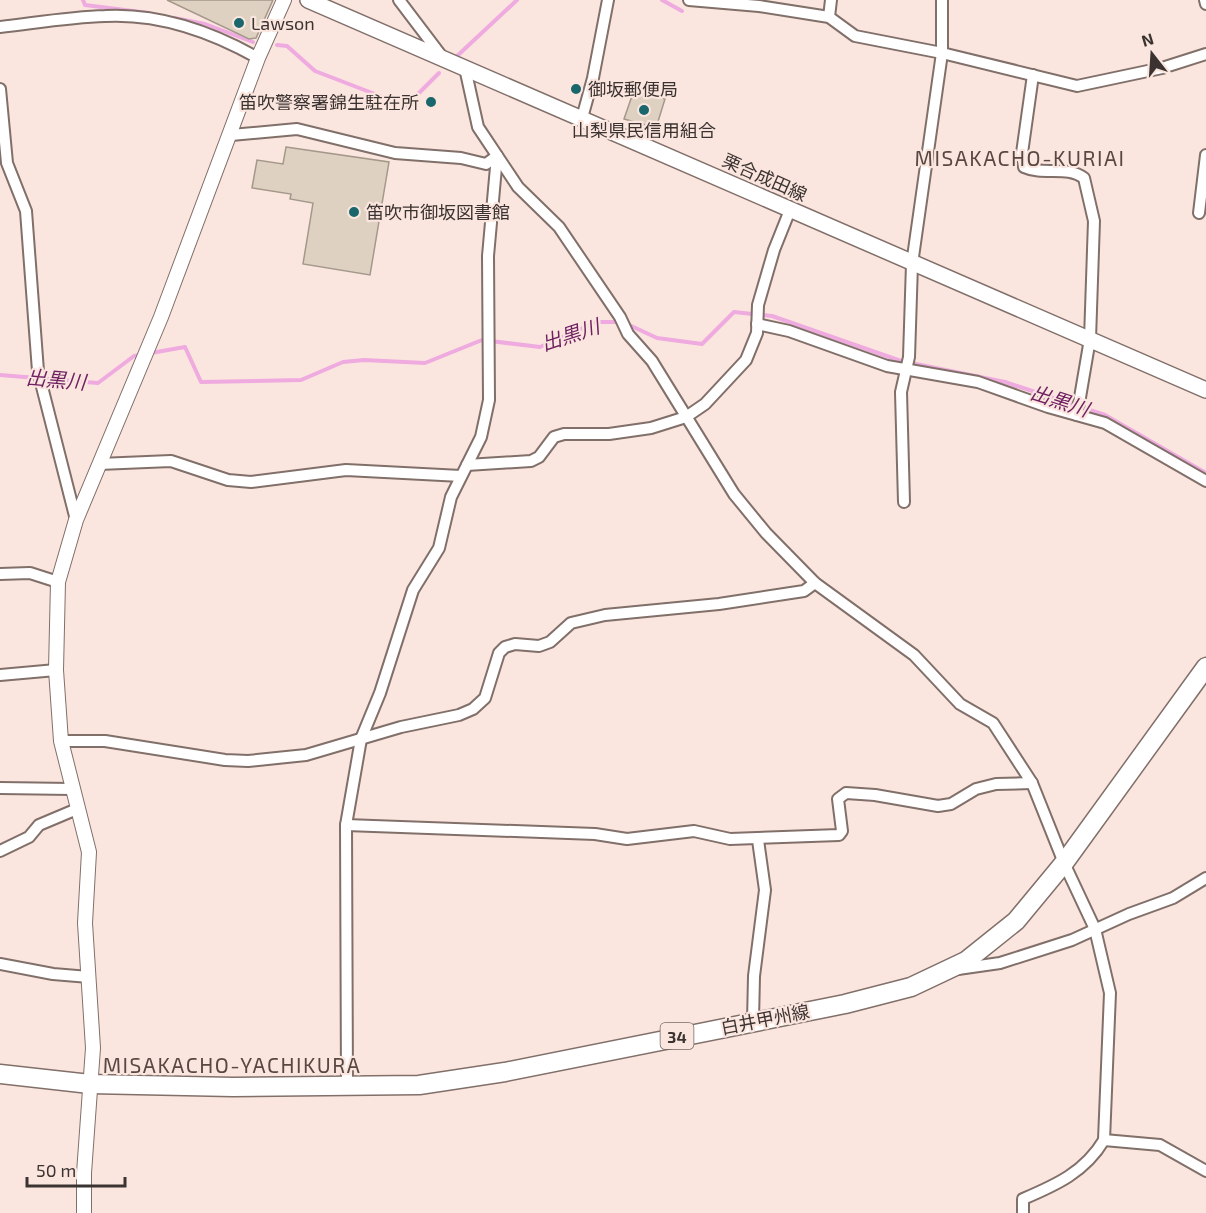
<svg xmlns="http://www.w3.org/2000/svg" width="1206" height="1213" font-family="'Exo 2','Noto Sans JP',sans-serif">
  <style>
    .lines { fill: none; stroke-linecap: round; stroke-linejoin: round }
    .stream { stroke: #efaadf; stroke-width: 4 }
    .building { fill: #ded1c2; stroke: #a4988a; stroke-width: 1.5 }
    .minor-casing { stroke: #816f69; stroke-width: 14 }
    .tertiary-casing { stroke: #816f69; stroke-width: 16 }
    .secondary-casing { stroke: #816f69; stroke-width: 18 }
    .primary-casing { stroke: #816f69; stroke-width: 21 }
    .minor { stroke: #fff; stroke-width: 10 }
    .tertiary { stroke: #fff; stroke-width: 14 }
    .secondary { stroke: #fff; stroke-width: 15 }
    .primary { stroke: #fff; stroke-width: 18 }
    .poi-dot { fill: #19666d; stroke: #fbe6df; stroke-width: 2 }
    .labels { text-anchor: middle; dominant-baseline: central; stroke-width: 4.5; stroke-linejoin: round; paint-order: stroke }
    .shield { fill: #fbe6df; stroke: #756965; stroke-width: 1.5 }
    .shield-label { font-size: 16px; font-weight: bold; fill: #3b3331 }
    .poi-label { font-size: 18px; fill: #3b3331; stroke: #fbe6df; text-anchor: start }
    .street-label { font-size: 18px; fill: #3b3331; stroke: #fbe6df }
    .water-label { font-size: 20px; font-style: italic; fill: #6f2162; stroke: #fbe6df }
    .quarter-label { font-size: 21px; letter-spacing: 1.5px; fill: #594842; stroke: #fbe6df }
  </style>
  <rect width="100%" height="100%" fill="#fbe6df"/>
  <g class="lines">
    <!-- stream -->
    <g class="stream">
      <polyline points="83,0 85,5 149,13"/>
      <polyline points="662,0 682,11"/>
      <polyline points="174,18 205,24 253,42"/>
      <polyline points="277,45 287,46 315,71 406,106 439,73"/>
      <polyline points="456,57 517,0"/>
      <polyline points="627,324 657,338 702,344 734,312 772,316 901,361 1005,382 1105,415 1206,473"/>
      <polyline points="151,353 185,347 201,382 301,380 343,362 364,360 425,363 482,340 540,347 596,322 620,322"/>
      <polyline points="0,375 98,383 134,356 141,355"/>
    </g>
  </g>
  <!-- building -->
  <g class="building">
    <polygon points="167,0 273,0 256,38 249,39"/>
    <polygon points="634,90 665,99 656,128 624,119"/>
    <polygon points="286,147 389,162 370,275 303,264 313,203 290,199 291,194 252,188 257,160 283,164"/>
  </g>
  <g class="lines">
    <!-- minor casing -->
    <g class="minor-casing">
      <g id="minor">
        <polyline points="399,0 443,58"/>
        <polyline points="689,0 759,6 829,17 855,36 942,53 1077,86 1162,68 1206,54"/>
        <polyline points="1205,0 1206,4"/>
        <polyline points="829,17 831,0"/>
        <path d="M 0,27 C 35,23 70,17 105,16 C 160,13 212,32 258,58"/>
        <path d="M 465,68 L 478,127 L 518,187 L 559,227 L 620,317 L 628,334 L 652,361 L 734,494 L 766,533 L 815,583 L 914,655 L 960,704 L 993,723 L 1032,783 L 1064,863 L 1095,929 L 1110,993 L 1104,1140 C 1085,1172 1056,1185 1023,1199 L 1023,1213"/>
        <path d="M 1033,75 L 1022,153 L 1024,167 C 1044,176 1067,165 1084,178 L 1094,221 L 1090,339 L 1077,415"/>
        <polyline points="0,89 7,163 26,211 38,371 76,520"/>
        <polyline points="582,118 593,78 608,0"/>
        <polyline points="231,135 297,129 395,153 461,158 486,164 497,156"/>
        <polyline points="1199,213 1206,155"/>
        <polyline points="757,324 789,331 887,366 978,382 1048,407 1105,423 1206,481"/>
        <polyline points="99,464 171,461 228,480 251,482 346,470 461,476"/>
        <polyline points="467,465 531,461 539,457 554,437 564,434 609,434 651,428 686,417 705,404 746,360 757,333 758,305 774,250 790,210"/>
        <polyline points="904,502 901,392 909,357 912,264 942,53 942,0"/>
        <polyline points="0,574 30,573 58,582"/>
        <polyline points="0,675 56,670"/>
        <polyline points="61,741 105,741 225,760 248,761 306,755 401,727 459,715 473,709 485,698 499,653 505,647 515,644 539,646 550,642 571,623 605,615 719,604 804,591 815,583"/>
        <polyline points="0,788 72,789"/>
        <polyline points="346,825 595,834 627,839 694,831 730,839 839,835 842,831 838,799 846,793 875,795 938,806 951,804 976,789 996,784 1032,783"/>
        <polyline points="0,851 29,837 39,825 77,809"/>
        <polyline points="0,964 53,974 89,977"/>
        <polyline points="958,969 1000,963 1072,940 1129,914 1173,898 1206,878"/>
        <polyline points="753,1021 754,976 765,890 758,840"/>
        <polyline points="347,1087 346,825 361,739 380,693 413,590 439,548 451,497 481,437 489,400 488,256 497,156"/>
        <polyline points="1104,1140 1160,1145 1206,1171"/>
      </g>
    </g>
    <!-- tertiary casing -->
    <g class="tertiary-casing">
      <polyline id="tertiary" points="84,1213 84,1173 93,1048 85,923 89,852 61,741 56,670 58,582 76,520 161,317 258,58 284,0"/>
    </g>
    <!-- secondary casing -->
    <g class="secondary-casing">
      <polyline id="secondary" points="308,0 1206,390"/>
    </g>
    <!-- primary casing -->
    <g class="primary-casing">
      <polyline id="primary" points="0,1074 90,1084 233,1087 419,1085 505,1072 845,1004 911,987 966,961 1016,921 1064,863 1206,667"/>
    </g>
    <!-- minor -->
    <use href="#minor" class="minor"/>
    <!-- tertiary -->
    <use href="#tertiary" class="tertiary"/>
    <!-- secondary -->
    <use href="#secondary" class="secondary"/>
    <!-- primary -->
    <use href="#primary" class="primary"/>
  </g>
  <!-- markers -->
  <g class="poi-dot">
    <circle cx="239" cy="23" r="6"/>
    <circle cx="576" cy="89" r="6"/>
    <circle cx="431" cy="102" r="6"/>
    <circle cx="644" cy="110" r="6"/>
    <circle cx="354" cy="212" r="6"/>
  </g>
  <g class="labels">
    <!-- shield labels -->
    <rect class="shield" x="660.5" y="1023" width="33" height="26" rx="4.5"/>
    <g class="shield-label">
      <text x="677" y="1036">34</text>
    </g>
    <!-- poi labels -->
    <g class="poi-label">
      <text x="251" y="23">Lawson</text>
      <text x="588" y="89">御坂郵便局</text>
      <text x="419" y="102" text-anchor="end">笛吹警察署錦生駐在所</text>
      <text x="644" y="130" text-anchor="middle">山梨県民信用組合</text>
      <text x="366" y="212">笛吹市御坂図書館</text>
    </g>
    <!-- street labels -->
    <g class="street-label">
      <text transform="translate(765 177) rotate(24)">栗合成田線</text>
      <text transform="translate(765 1019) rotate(-11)">白井甲州線</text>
    </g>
    <!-- water labels -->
    <g class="water-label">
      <text transform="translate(570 334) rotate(-18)">出黒川</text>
      <text transform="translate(56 379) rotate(5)">出黒川</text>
      <text transform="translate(1060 400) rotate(18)">出黒川</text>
    </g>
    <!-- quarter labels -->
    <g class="quarter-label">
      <text x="1020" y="157">MISAKACHO-KURIAI</text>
      <text x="232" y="1064">MISAKACHO-YACHIKURA</text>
    </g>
  </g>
  <!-- north arrow -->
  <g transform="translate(1152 54) rotate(343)" stroke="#fbe6df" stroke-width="4.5" paint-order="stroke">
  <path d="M0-4.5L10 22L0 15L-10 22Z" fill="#3b3331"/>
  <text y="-9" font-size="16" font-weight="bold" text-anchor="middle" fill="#3b3331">N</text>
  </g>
  <!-- scale -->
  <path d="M27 1177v9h98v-9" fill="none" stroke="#3b3331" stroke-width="3"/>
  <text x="36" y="1177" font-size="18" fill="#3b3331" stroke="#fbe6df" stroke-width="4.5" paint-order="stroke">50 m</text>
</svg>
